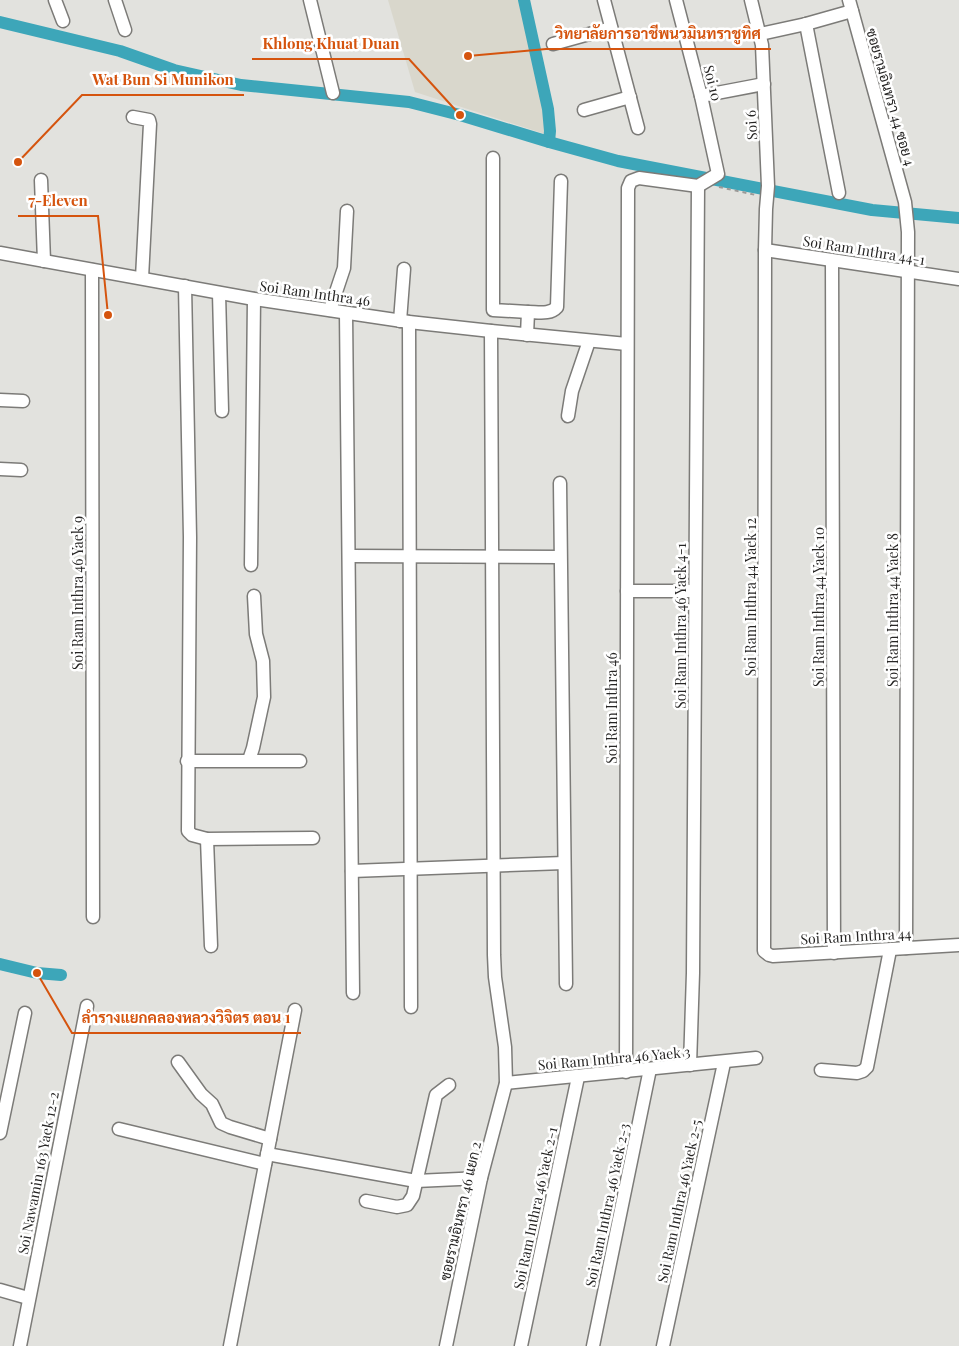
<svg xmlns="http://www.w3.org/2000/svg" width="959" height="1346" font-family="'Playfair Display',Sarabun,serif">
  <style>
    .built { fill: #d9d7cc }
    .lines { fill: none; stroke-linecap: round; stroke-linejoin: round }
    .canal { stroke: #3da6b9; stroke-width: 12 }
    .minor-casing { stroke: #7c7b78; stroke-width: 15 }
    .path { stroke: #9b9a98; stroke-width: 2; stroke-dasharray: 4 4; stroke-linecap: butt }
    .minor { stroke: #fff; stroke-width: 12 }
    .labels { text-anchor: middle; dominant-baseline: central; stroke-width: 5; stroke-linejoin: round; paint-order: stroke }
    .street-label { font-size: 14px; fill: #262524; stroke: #fff }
    .leader { fill: none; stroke: #d5540e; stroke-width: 2 }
    .callout-dot { fill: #d5540e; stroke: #fff; stroke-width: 2 }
    .callout-label { font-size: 15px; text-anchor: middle; font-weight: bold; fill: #d5540e; stroke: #fff; stroke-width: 5; stroke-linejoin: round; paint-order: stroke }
  </style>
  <rect width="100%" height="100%" fill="#e2e2de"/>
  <!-- built -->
  <polygon class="built" points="388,0 519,0 543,103 545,134 415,92"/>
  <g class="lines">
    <!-- canal -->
    <g class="canal">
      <polyline points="524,0 548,109 550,131 549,142"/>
      <polyline points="0,22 120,51 174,70 241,85 409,102 460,115 549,142 618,161 872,210 959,218"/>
      <polyline points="0,964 37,973 61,975"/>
    </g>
    <!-- minor casing -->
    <g class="minor-casing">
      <g id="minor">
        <polyline points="55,0 63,21"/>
        <polyline points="115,0 125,30"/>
        <polyline points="310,0 333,93"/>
        <polyline points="604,0 638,128"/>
        <polyline points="751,0 762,45 768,186 766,209 765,250 764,951 769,955 773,956 959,945"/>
        <polyline points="849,0 905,202 908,232 906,948"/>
        <polyline points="806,24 839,193"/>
        <polyline points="760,34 806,24 852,11"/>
        <polyline points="553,44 611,28"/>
        <polyline points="701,96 764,84"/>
        <polyline points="584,110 630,97"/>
        <polyline points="133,117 149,120 150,124 142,278"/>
        <polyline points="493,158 493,310 528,312"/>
        <polyline points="41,180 44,261"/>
        <polyline points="765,250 959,279"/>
        <polyline points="0,253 254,299 409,322 491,331 627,344"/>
        <polyline points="832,261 834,953"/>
        <polyline points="92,270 93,917"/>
        <polyline points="185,286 190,537 188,831 192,835 207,839 313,838"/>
        <polyline points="219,293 222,411"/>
        <polyline points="330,310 344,268 347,211"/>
        <polyline points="346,313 353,993"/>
        <polyline points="400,321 404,269"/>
        <polyline points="409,322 411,1007"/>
        <path d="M 527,335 L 528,312 C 538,312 550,315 557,307 L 561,181"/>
        <polyline points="0,400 23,401"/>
        <polyline points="568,416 572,391 589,341"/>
        <polyline points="0,469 21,470"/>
        <polyline points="560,483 566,984"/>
        <polyline points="350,556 560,557"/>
        <polyline points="251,565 254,299"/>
        <polyline points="627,591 694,591"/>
        <polyline points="249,760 253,748 264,697 263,661 256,634 254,596"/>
        <polyline points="187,761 300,761"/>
        <polyline points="207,839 211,946"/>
        <polyline points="352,871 564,863"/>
        <polyline points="178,1062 201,1094 212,1104 221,1123 230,1127 270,1139"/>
        <polyline points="690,1065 693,973 698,186"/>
        <polyline points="821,1070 857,1073 863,1071 867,1067 890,950"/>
        <polyline points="626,1072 628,188 631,181 639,178 698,186 718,174 701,96 676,0"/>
        <polyline points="506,1083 756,1058"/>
        <polyline points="119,1129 265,1164"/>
        <polyline points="0,1133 25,1013"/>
        <polyline points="267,1154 416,1181 481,1178"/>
        <polyline points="366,1201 397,1207 407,1205 413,1196 436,1095 449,1085"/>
        <polyline points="0,1290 28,1298"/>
        <polyline points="20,1346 87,1006"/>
        <polyline points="230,1346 295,1010"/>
        <polyline points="446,1346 481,1178 506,1083 505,1047 495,977 494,955 491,331"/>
        <polyline points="521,1346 578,1077"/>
        <polyline points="593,1346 650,1069"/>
        <polyline points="663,1346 724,1063"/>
      </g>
    </g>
    <!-- path -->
    <polyline class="path" points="719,187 756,195"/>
    <!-- minor -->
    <use href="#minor" class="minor"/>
  </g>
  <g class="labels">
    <!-- street labels -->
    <g class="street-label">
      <text transform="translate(713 83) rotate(76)">Soi 10</text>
      <text transform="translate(891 97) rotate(74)">ซอยรามอินทรา 44 ซอย 4</text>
      <text transform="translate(751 125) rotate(-93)">Soi 6</text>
      <text transform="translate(864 250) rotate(9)">Soi Ram Inthra 44-1</text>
      <text transform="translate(315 293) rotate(8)">Soi Ram Inthra 46</text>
      <text transform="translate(77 593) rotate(-90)">Soi Ram Inthra 46 Yaek 9</text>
      <text transform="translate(750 597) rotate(-90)">Soi Ram Inthra 44 Yaek 12</text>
      <text transform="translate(818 607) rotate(-90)">Soi Ram Inthra 44 Yaek 10</text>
      <text transform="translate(892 610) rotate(-90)">Soi Ram Inthra 44 Yaek 8</text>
      <text transform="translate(680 626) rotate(-90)">Soi Ram Inthra 46 Yaek 4-1</text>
      <text transform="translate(611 708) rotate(-90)">Soi Ram Inthra 46</text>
      <text transform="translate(856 936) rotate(-3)">Soi Ram Inthra 44</text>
      <text transform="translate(614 1058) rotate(-5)">Soi Ram Inthra 46 Yaek 3</text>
      <text transform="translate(38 1173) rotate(-79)">Soi Nawamin 163 Yaek 12-2</text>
      <text transform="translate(679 1201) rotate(-78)">Soi Ram Inthra 46 Yaek 2-5</text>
      <text transform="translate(607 1205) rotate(-78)">Soi Ram Inthra 46 Yaek 2-3</text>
      <text transform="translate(535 1208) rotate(-78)">Soi Ram Inthra 46 Yaek 2-1</text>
      <text transform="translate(460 1211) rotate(-77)">ซอยรามอินทรา 46 แยก 2</text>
    </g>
  </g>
  <!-- callouts -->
  <path class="leader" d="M468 56L546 49H771M460 115L409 59H252M18 162L82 95H244M108 315L98 216H18M37 973L72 1033H301"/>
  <g class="callout-dot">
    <circle cx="468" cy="56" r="5"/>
    <circle cx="460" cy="115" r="5"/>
    <circle cx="18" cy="162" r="5"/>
    <circle cx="108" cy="315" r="5"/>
    <circle cx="37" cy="973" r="5"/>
  </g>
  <g class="callout-label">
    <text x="658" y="39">วิทยาลัยการอาชีพนวมินทราชูทิศ</text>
    <text x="331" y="49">Khlong Khuat Duan</text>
    <text x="163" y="85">Wat Bun Si Munikon</text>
    <text x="58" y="206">7-Eleven</text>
    <text x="186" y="1023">ลำรางแยกคลองหลวงวิจิตร ตอน 1</text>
  </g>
</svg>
